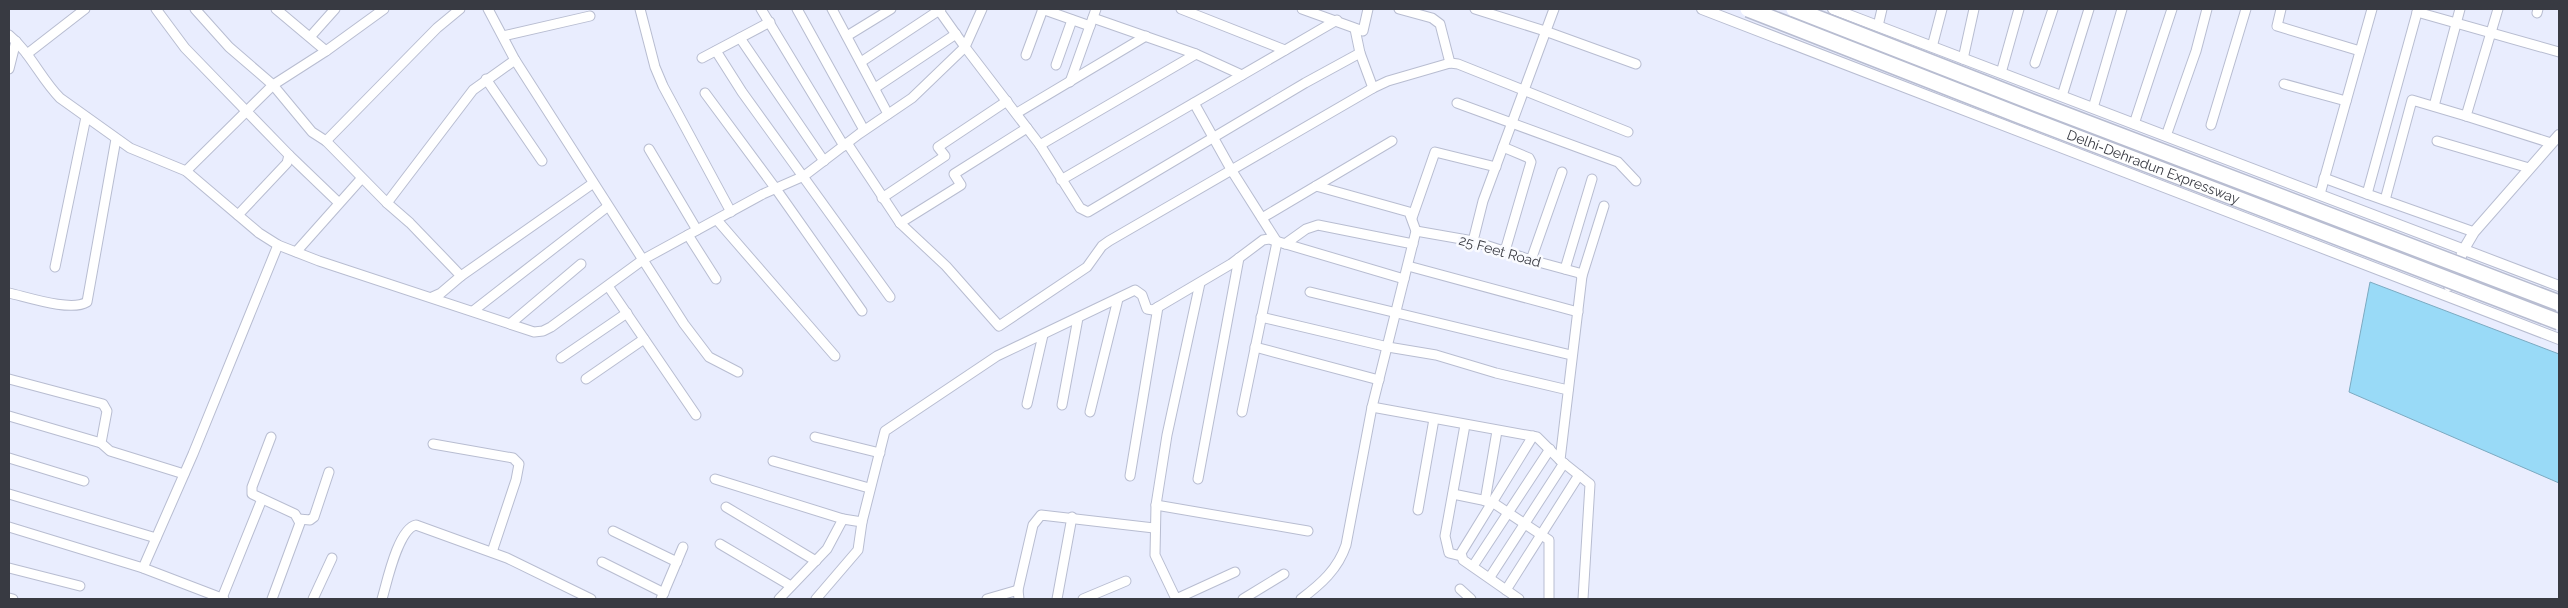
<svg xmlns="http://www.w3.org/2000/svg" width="2568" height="608" font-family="Raleway,sans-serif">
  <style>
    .water { fill: #99daf7; stroke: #7caac1 }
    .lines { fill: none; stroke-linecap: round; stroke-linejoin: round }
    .minor-casing { stroke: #b8bdd1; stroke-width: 11 }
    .tertiary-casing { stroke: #b8bdd1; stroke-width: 12 }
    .minor { stroke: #fff; stroke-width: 9 }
    .tertiary { stroke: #fff; stroke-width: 10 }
    .motorway-bridge-casing { stroke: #b8bdd1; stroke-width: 18; stroke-linecap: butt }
    .motorway-bridge { stroke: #fff; stroke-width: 15 }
    .labels { text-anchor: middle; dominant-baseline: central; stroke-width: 5; stroke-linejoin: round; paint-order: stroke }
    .street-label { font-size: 14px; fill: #383a42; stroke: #fafbff }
  </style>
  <rect width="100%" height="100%" fill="#e9edfe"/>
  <!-- water -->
  <polygon class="water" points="2370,282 2559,354 2559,483 2349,392"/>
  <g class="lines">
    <!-- minor casing -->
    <g class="minor-casing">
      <g id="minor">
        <polyline points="156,9 185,48 289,155 287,163 238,215"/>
        <polyline points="195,9 229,47 273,85 312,132 326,141 387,203 473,90 515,60"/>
        <polyline points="276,9 326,51"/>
        <polyline points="488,9 515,60 684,324 709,357 738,372"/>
        <polyline points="640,9 655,67 663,86 731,212"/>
        <polyline points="761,9 844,146"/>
        <polyline points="797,9 864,130"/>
        <polyline points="832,9 888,114"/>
        <polyline points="938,9 965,47 1040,145 1080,208 1088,212 1305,83 1360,53"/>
        <polyline points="1042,9 1090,26"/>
        <polyline points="1181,9 1285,50"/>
        <polyline points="1302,9 1363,31 1368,9"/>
        <polyline points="1399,9 1432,18 1440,24 1450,63"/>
        <polyline points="1475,9 1545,31 1636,64"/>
        <polyline points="2281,9 2277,26 2360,51"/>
        <polyline points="2418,9 2367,194 2474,232"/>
        <polyline points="2498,9 2466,116 2551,143"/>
        <polyline points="2417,12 2559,52"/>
        <polyline points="2537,13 2538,9"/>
        <polyline points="1093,18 1196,54 1242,75"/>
        <polyline points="1878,26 1882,9"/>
        <polyline points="1355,29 1360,53 1373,88"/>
        <path d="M 9,35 C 30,52 41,79 60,98 L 130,148 L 186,171 L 259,233 L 278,245 L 319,261 L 534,332 L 543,331 L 551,327 L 644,259 L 763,194 L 804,176 L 859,134 L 912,98 L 965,47 L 982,9"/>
        <polyline points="503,36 590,16"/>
        <polyline points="847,36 891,9"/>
        <polyline points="310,37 335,9"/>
        <polyline points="740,38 824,161"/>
        <polyline points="1932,47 1942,9"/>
        <polyline points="716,51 742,92 890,297"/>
        <polyline points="27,54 85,9"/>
        <polyline points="1026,55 1043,9"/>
        <polyline points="702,58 770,22"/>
        <polyline points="1963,59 1974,9"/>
        <polyline points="861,62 941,9"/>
        <polyline points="2035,63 2053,9"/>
        <polyline points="1056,65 1072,20"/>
        <polyline points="9,69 16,41"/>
        <polyline points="2001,73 2019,9"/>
        <polyline points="486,79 542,161"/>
        <polyline points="1070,82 1096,9"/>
        <polyline points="2284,84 2346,101"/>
        <polyline points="875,88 956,34"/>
        <polyline points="705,93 776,189 862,311"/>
        <polyline points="2062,96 2089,9"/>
        <polyline points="1194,103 1232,171 1277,242 1242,412"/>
        <polyline points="1457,103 1618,162 1636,181"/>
        <polyline points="2434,106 2460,9"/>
        <polyline points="2093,108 2122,9"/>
        <polyline points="1017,113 1146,36"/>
        <polyline points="2134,124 2172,9"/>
        <polyline points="2211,125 2246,9"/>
        <polyline points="2166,136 2196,51 2207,9"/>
        <polyline points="326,141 437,28 460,9"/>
        <polyline points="2437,141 2529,168"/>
        <polyline points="847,143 900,223 946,266 999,326 1087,267 1102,246 1109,241 1373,88 1388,81 1450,63 1458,64 1628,132"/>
        <polyline points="1040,145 1196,54"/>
        <polyline points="1503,147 1529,158 1531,162 1505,251"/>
        <polyline points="649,149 697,230"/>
        <polyline points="289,155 339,203"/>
        <polyline points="186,171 273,85 326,51 384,9"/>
        <polyline points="2324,178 2367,194"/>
        <polyline points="1061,180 1337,20"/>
        <polyline points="2320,194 2372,9"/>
        <polyline points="882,198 945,156 938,147 1007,101"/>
        <polyline points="2385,200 2412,100 2466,116"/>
        <polyline points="387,203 410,223 461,276"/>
        <polyline points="1262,218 1392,141"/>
        <polyline points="1412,218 1435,152 1496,167"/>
        <polyline points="717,220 835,356"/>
        <polyline points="900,223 961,185 954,174 1027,128"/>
        <polyline points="1416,231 1473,241 1531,260 1579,273 1582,276"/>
        <polyline points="688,235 716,279"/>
        <polyline points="1473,241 1483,201 1554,9"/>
        <polyline points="1285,244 1306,229 1318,225 1413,244"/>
        <polyline points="296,252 361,179"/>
        <polyline points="1531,260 1562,172"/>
        <polyline points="1408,266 1578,312"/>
        <polyline points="55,267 86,117"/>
        <polyline points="1565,269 1592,179"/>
        <polyline points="1200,283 1167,435 1156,505 1155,555 1176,599 1235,572"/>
        <polyline points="608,286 696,415"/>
        <polyline points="1310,292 1571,355"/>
        <path d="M 9,293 C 27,297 71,312 87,302 L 116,139"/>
        <polyline points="432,297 441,293 461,276 592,184"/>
        <polyline points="473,311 607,207"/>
        <polyline points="1261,317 1388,347 1436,355 1496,373 1568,390"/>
        <polyline points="510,324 581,264"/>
        <polyline points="1255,347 1379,380"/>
        <polyline points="561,358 627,313"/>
        <polyline points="9,379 103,404 107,411 101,443 110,451 184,474"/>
        <polyline points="586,379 644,339"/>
        <polyline points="1027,404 1043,335"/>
        <polyline points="1062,405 1078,318"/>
        <polyline points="1372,407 1537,437 1560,460"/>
        <polyline points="1090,412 1118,299"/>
        <polyline points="9,416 101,443"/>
        <polyline points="271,437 252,487 252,494 295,514 300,523 272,599"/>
        <polyline points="815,437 880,453"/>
        <polyline points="433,444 513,458 519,464 516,480 492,552"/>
        <polyline points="9,458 84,481"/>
        <polyline points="773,461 869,488"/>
        <polyline points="1130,476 1158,307"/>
        <polyline points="715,479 843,519"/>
        <polyline points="1198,479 1239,258"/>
        <polyline points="9,494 156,538"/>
        <polyline points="1453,494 1492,502 1549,540 1549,599"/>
        <polyline points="1485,501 1497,431"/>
        <polyline points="1156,505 1308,531"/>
        <polyline points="726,507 816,561"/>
        <polyline points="1418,510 1434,419"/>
        <polyline points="299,519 310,520 314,517 329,472"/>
        <polyline points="9,527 143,568 224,599"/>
        <polyline points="613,531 677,562"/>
        <polyline points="720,544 791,586"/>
        <polyline points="1461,556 1449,553 1445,536 1465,425"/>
        <polyline points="602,562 664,593"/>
        <polyline points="1473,566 1550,449"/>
        <polyline points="9,568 80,586"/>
        <polyline points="143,568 193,454 278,245"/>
        <polyline points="1490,577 1564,463"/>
        <polyline points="1460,589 1471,599"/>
        <polyline points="1506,590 1579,475"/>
        <polyline points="9,598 13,599"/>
        <polyline points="222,598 262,499"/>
        <polyline points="313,599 332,558"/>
        <path d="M 382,599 C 387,582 398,529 416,525 L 507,558 L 591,599"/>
        <polyline points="661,599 683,547"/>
        <polyline points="779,599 827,549 843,519 862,522 885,431 997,356 1135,290 1142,295 1147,309 1153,310 1231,264 1263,240 1269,239 1404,279"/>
        <polyline points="816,599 858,550 862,522"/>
        <polyline points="987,599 1018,590"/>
        <polyline points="1019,599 1018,590 1033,525 1041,515 1154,528"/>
        <polyline points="1057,599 1072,517"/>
        <polyline points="1083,599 1126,581"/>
        <polyline points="1243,599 1284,574"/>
        <path d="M 1301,599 C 1321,584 1338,569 1346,545 L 1372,407 L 1416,231 L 1409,212 L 1316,186"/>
        <polyline points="1519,599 1463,560 1461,553 1533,436"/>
        <polyline points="1583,599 1590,484 1560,460 1582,276 1604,206"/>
      </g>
    </g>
    <!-- tertiary casing -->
    <g class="tertiary-casing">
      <g id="tertiary">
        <polyline points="1702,9 2559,339"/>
        <polyline points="1833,9 2559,286"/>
        <polyline points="2449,286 2464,249 2474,232 2559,135"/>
      </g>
    </g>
    <!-- minor -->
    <use href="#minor" class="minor"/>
    <!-- tertiary -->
    <use href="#tertiary" class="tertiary"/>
    <!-- motorway-bridge casing -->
    <g class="motorway-bridge-casing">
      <g id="motorway-bridge">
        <path id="s1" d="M 1748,9 L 2021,116 L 2559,322"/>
        <polyline points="1794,9 2027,100 2559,303"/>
      </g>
    </g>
    <!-- motorway-bridge -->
    <use href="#motorway-bridge" class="motorway-bridge"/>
  </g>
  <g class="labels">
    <!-- street labels -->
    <g class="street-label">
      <text stroke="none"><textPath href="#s1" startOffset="435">Delhi-Dehradun Expressway</textPath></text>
      <text transform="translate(1500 251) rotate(16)">25 Feet Road</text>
    </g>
  </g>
  <!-- border -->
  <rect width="2568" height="608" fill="none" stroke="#383a42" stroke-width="20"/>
</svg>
